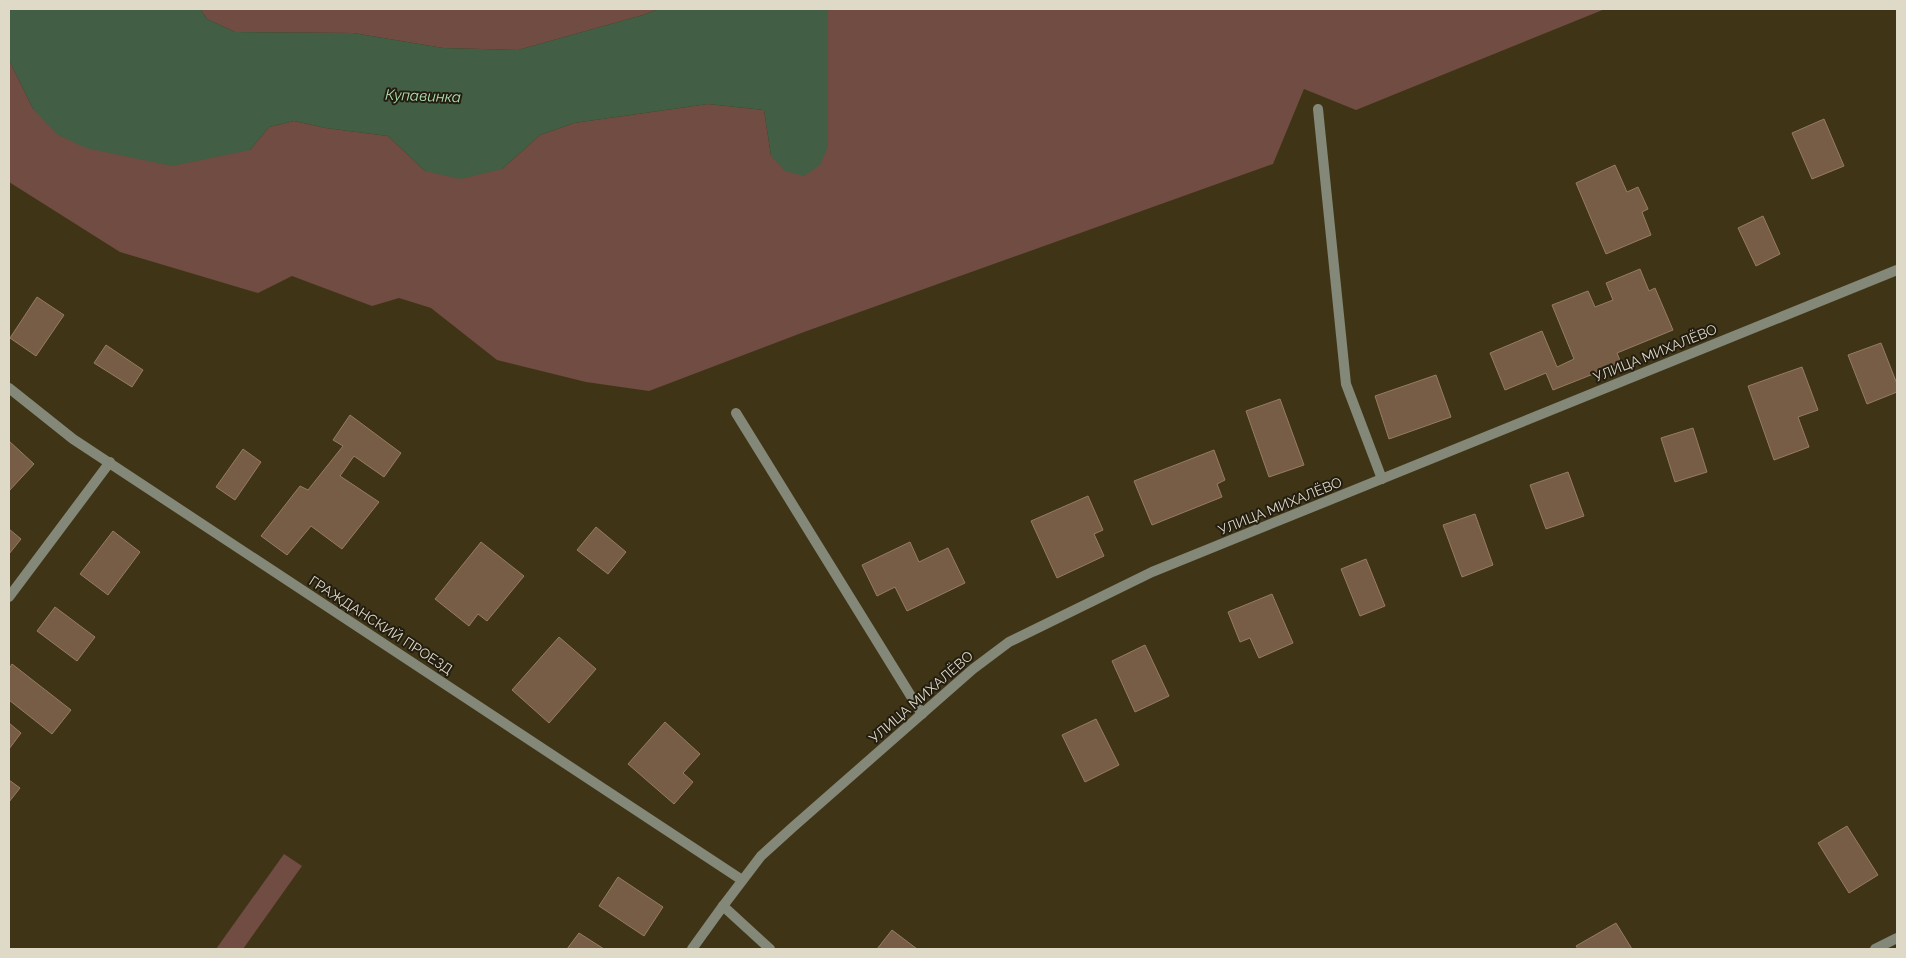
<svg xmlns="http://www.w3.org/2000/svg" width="1906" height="958" font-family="Raleway,sans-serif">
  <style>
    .green { fill: #704c42 }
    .water { fill: #425e44 }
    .building { fill: #785d46; stroke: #977b63 }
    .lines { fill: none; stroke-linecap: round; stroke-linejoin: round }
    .service { stroke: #848878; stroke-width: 10 }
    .minor { stroke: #848878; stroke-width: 10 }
    .labels { text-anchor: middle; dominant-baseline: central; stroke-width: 4; stroke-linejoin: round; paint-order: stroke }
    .street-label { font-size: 14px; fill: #dfd9c7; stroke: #221d10 }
    .water-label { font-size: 15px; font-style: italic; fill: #afe2b2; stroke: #221d10 }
  </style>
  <rect width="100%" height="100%" fill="#3f3516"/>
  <!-- green -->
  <g class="green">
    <polygon points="200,9 658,9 643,15 518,50 443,48 353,33 235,32 207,19"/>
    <polygon points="828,9 1605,9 1356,110 1304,89 1273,164 804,332 649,391 586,382 497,360 431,308 399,298 372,306 292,276 258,293 120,252 9,182 9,60 33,109 250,150 269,127 294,121 326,128 388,136 425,171 502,169 540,135 574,123 708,104 764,110 771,156 828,146"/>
    <polygon points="284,854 302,866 243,949 216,949"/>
  </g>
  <!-- water -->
  <polygon class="water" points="9,9 200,9 207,19 235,32 353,33 443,48 518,50 643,15 658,9 828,9 828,146 820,165 804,176 785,171 771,156 764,110 708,104 574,123 540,135 502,169 460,179 425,171 388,136 326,128 294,121 269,127 250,150 172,166 86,148 58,135 33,109 9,60"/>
  <!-- building -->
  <g class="building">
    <polygon points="1824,119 1844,166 1812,179 1792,133"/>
    <polygon points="1615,165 1627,192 1638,187 1648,209 1642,212 1651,235 1606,254 1576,183"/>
    <polygon points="1763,216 1780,254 1756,266 1738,228"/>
    <polygon points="1640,269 1649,291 1655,288 1673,330 1617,353 1621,363 1553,390 1546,373 1505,390 1490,353 1542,331 1557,367 1574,359 1552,305 1588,291 1595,307 1613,300 1606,283"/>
    <polygon points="37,297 64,315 36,356 10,338"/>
    <polygon points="1881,343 1897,384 1897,392 1867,404 1848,355"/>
    <polygon points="106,345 143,370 132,387 94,363"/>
    <polygon points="1802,367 1818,410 1798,417 1809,447 1774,460 1748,386"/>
    <polygon points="1436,375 1451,417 1389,439 1375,396"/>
    <polygon points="1280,399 1304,465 1269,477 1246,411"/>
    <polygon points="350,415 401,453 384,477 354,456 340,476 379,502 342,549 311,526 287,555 261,536 300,486 308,490 343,446 333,440"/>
    <polygon points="1693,428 1707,472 1675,482 1661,438"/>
    <polygon points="9,441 34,464 9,491"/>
    <polygon points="243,449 261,462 235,500 216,487"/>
    <polygon points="1214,450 1225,480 1217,484 1222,497 1152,525 1134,481"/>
    <polygon points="1568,472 1584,516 1546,529 1530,485"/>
    <polygon points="1088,496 1103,530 1094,534 1104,556 1057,578 1031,521"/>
    <polygon points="1475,514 1493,565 1462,577 1443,525"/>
    <polygon points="596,527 626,552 608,574 577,550"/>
    <polygon points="9,529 21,539 9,554"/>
    <polygon points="113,531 140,552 108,595 80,574"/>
    <polygon points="481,542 524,576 487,621 478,614 469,626 435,599"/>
    <polygon points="910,542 919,562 948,548 965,583 907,611 895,587 877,596 862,565"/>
    <polygon points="1366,559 1385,606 1360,616 1341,569"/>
    <polygon points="1272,594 1293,643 1259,658 1250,638 1240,642 1228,612"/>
    <polygon points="55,607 95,637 77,661 37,631"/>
    <polygon points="559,637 596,669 549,723 512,690"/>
    <polygon points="1145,645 1169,696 1135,712 1112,661"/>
    <polygon points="12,664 71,710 52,734 9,700 9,669"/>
    <polygon points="1096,719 1119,765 1085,782 1062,735"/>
    <polygon points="665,722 700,754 683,773 693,782 674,804 628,764"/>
    <polygon points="9,723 21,733 9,749"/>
    <polygon points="9,780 20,788 9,802"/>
    <polygon points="1847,826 1878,875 1849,893 1818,843"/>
    <polygon points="618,877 663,907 644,936 599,906"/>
    <polygon points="1616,923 1632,949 1578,949 1576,946"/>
    <polygon points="892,930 917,949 877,949"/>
    <polygon points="579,933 604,949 567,949"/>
  </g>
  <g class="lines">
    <!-- service -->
    <g class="service">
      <polyline points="1318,109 1346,384 1382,479"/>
      <polyline points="736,413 922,714"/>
    </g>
    <!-- minor -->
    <g class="minor">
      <polyline points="9,388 73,439 742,880"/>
      <polyline points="9,597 110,462"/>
      <polyline points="723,906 770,949"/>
      <polyline points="692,949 723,906 761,856 793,827 973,669 1009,642 1152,572 1897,270"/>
      <polyline points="1875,949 1897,938"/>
    </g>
  </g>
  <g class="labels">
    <!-- street labels -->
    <g class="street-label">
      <text transform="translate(1655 353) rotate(-22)">УЛИЦА МИХАЛЁВО</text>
      <text transform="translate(1280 506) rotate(-22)">УЛИЦА МИХАЛЁВО</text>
      <text transform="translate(381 625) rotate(33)">ГРАЖДАНСКИЙ ПРОЕЗД</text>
      <text transform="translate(921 697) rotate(-41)">УЛИЦА МИХАЛЁВО</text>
    </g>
    <!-- water labels -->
    <g class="water-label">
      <text transform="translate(423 96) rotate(2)">Купавинка</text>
    </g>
  </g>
  <!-- border -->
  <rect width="1906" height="958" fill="none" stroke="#dfd9c7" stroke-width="20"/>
</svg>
